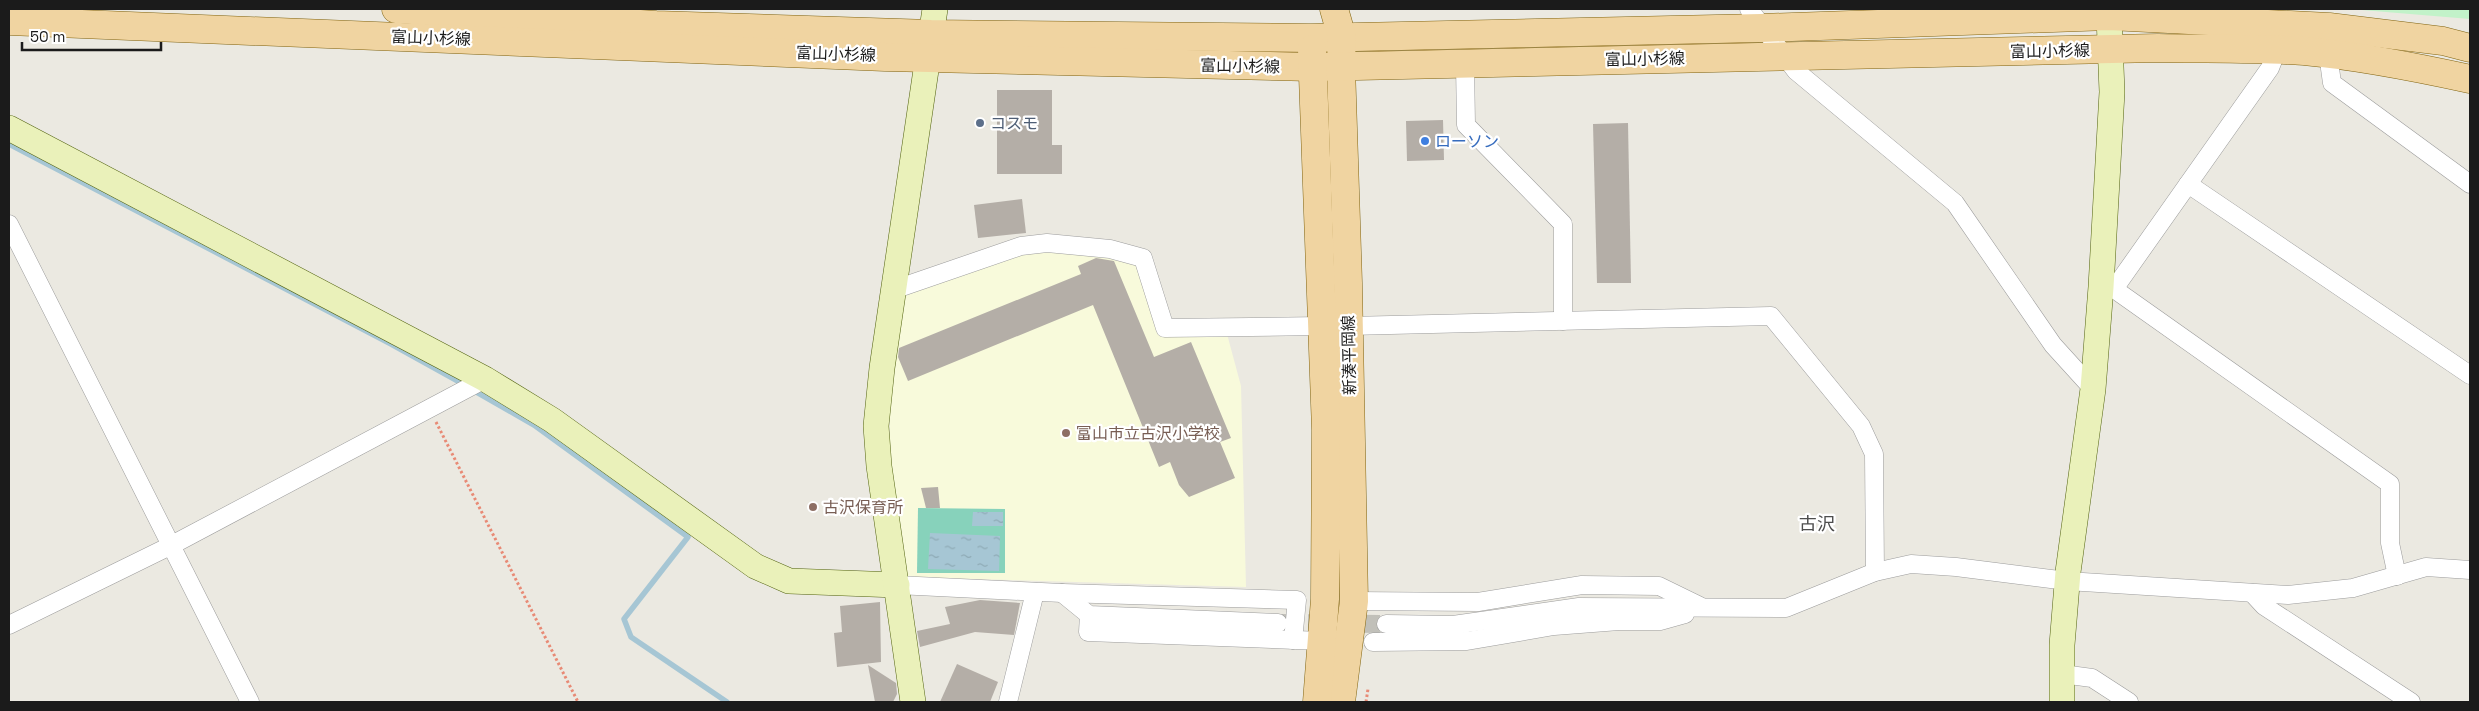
<svg xmlns="http://www.w3.org/2000/svg" width="2479" height="711" font-family="'Space Grotesk','Noto Sans JP',sans-serif">
  <style>
    .education { fill: #f8fadb }
    .park { fill: #c2f2c9 }
    .pitch { fill: #87d2bb }
    .water { fill: url(#water-ripples) }
    .lines { fill: none; stroke-linecap: round; stroke-linejoin: round }
    .stream { stroke: #a6c6d4; stroke-width: 5.5 }
    .building { fill: #b4aea7 }
    .street-tunnel { stroke: #c1c0b9; stroke-width: 18; stroke-dasharray: 18 9; stroke-linecap: butt }
    .street-casing { stroke: #9c9c9c; stroke-width: 19 }
    .secondary-casing { stroke: #536311; stroke-width: 26 }
    .primary-casing { stroke: #816411; stroke-width: 29 }
    .path { stroke: #e88a75; stroke-width: 3; stroke-dasharray: 2.5 2.5; stroke-linecap: butt }
    .street { stroke: #fff; stroke-width: 18 }
    .secondary { stroke: #eaf1ba; stroke-width: 25 }
    .primary { stroke: #f0d4a1; stroke-width: 28 }
    .service-dot { fill: #5c6f8a; stroke: #fff; stroke-width: 2 }
    .shop-dot { fill: #3f7fe0; stroke: #fff; stroke-width: 2 }
    .education-dot { fill: #8d6e63; stroke: #fff; stroke-width: 2 }
    .labels { text-anchor: middle; dominant-baseline: central; stroke-width: 4.5; stroke-linejoin: round; paint-order: stroke }
    .street-label { font-size: 16px; fill: #1b1b1b; stroke: #fff }
    .service-label { font-size: 16px; fill: #4e5e75; stroke: #fff; text-anchor: start }
    .shop-label { font-size: 16px; fill: #366cbe; stroke: #fff; text-anchor: start }
    .education-label { font-size: 16px; fill: #785e54; stroke: #fff; text-anchor: start }
    .neighbourhood-label { font-size: 18px; fill: #4e4e4e; stroke: #fff }
  </style>
  <defs>
    <pattern id="water-ripples" width="26" height="14" patternUnits="userSpaceOnUse" patternTransform="scale(1.25)"><rect width="26" height="14" fill="#a6c6d4"/><path d="M2 4q2-2 4 0t4 0M15 11q2-2 4 0t4 0" fill="none" stroke="#8eaab5"/></pattern>
  </defs>
  <rect width="100%" height="100%" fill="#ebe9e1"/>
  <!-- education -->
  <polygon class="education" points="1038,245 1135,260 1159,333 1227,334 1241,386 1246,587 906,577 889,457 890,408 905,290"/>
  <!-- park -->
  <polygon class="park" points="2350,9 2470,9 2470,19"/>
  <!-- pitch -->
  <polygon class="pitch" points="918,508 1005,509 1005,573 917,573"/>
  <!-- water -->
  <g class="water">
    <polygon points="973,512 1003,512 1003,526 972,526"/>
    <polygon points="930,533 1000,536 999,571 928,569"/>
  </g>
  <g class="lines">
    <!-- stream -->
    <g class="stream">
      <polyline points="9,144 391,344 465,385"/>
      <polyline points="473,390 534,425 688,537 624,619 631,637 727,702"/>
    </g>
  </g>
  <!-- building -->
  <g class="building">
    <polygon points="997,90 1052,90 1052,145 1062,145 1062,174 997,174"/>
    <polygon points="1443,120 1444,160 1407,161 1406,121"/>
    <polygon points="1628,123 1631,283 1597,283 1593,124"/>
    <polygon points="1022,199 1026,233 978,238 974,205"/>
    <polygon points="1096,258 1114,261 1154,357 1191,342 1231,438 1220,442 1235,478 1189,497 1179,485 1170,462 1159,467 1093,305 908,381 898,357 899,348 1081,274 1078,266"/>
    <polygon points="938,487 940,508 926,508 921,488"/>
    <polygon points="980,600 1020,603 1014,635 975,632 920,647 917,631 950,624 945,607"/>
    <polygon points="880,602 881,662 837,667 834,633 842,632 840,606"/>
    <polygon points="957,664 998,682 990,702 940,702"/>
    <polygon points="868,665 896,683 897,694 893,702 875,702"/>
  </g>
  <g class="lines">
    <!-- street-tunnel -->
    <polyline class="street-tunnel" points="1281,623 1386,624"/>
    <!-- street casing -->
    <g class="street-casing">
      <g id="street">
        <polyline points="1749,9 1796,71 1955,203 2053,345 2093,389"/>
        <polyline points="2328,54 2332,83 2470,184"/>
        <polyline points="1465,64 1466,125 1563,224 1563,321"/>
        <polyline points="2188,184 2470,375"/>
        <polyline points="9,224 250,702"/>
        <polyline points="2101,287 2114,289 2390,484 2390,543 2397,576"/>
        <polyline points="2114,289 2270,68 2277,50"/>
        <polyline points="893,290 1021,246 1047,243 1110,249 1143,258 1165,328 1321,326"/>
        <polyline points="1349,326 1771,316 1861,426 1874,454 1875,572"/>
        <polyline points="897,585 1062,593 1297,600 1293,640"/>
        <polyline points="1062,593 1089,615 1278,623"/>
        <polyline points="2252,593 2264,606 2411,702"/>
        <polyline points="1354,601 1478,602 1582,585 1659,586 1700,606"/>
        <polyline points="1089,615 1088,632 1322,641"/>
        <polyline points="1386,624 1453,625 1579,607 1786,608 1875,572 1911,564 1956,567 2067,581 2288,595 2353,588 2426,567 2470,570"/>
        <polyline points="9,625 170,546 485,379"/>
        <polyline points="1373,642 1467,641 1554,626 1619,621 1660,621 1685,614"/>
        <polyline points="2062,674 2092,678 2129,702"/>
        <polyline points="1008,702 1035,592"/>
      </g>
    </g>
    <!-- secondary casing -->
    <g class="secondary-casing">
      <g id="secondary">
        <polyline points="9,128 485,379 552,420 755,566 789,581 897,585"/>
        <polyline points="913,702 879,466 876,426 882,368 935,9"/>
        <polyline points="2062,702 2062,645 2068,572 2093,389 2101,287 2112,92 2109,16"/>
      </g>
    </g>
    <!-- primary casing -->
    <g class="primary-casing">
      <g id="primary">
        <polyline points="396,9 656,25 931,34 1311,38 1761,28 2109,16 2329,27 2443,41 2470,48"/>
        <polyline points="1334,9 1342,37 1341,67 1348,283 1354,601 1341,702"/>
        <path d="M 9,21 L 885,57 L 1312,67 L 2158,48 C 2206,49 2255,48 2304,51 C 2360,56 2415,67 2470,79"/>
        <polyline points="1312,49 1326,430 1325,599 1317,702"/>
      </g>
    </g>
    <!-- path -->
    <g class="path">
      <polyline points="436,422 578,702"/>
      <polyline points="1366,702 1368,689"/>
    </g>
    <!-- street -->
    <use href="#street" class="street"/>
    <!-- secondary -->
    <use href="#secondary" class="secondary"/>
    <!-- primary -->
    <use href="#primary" class="primary"/>
  </g>
  <!-- markers -->
  <circle class="service-dot" cx="980" cy="123" r="5"/>
  <circle class="shop-dot" cx="1425" cy="141" r="5"/>
  <g class="education-dot">
    <circle cx="1066" cy="433" r="5"/>
    <circle cx="813" cy="507" r="5"/>
  </g>
  <g class="labels">
    <!-- street labels -->
    <g class="street-label">
      <text transform="translate(431 38) rotate(2)">富山小杉線</text>
      <text transform="translate(2050 51) rotate(-1)">富山小杉線</text>
      <text transform="translate(836 54) rotate(2)">富山小杉線</text>
      <text transform="translate(1645 59) rotate(-1)">富山小杉線</text>
      <text transform="translate(1240 66) rotate(1)">富山小杉線</text>
      <text transform="translate(1349 355) rotate(-91)">新湊平岡線</text>
    </g>
    <!-- service labels -->
    <g class="service-label">
      <text x="990" y="123">コスモ</text>
    </g>
    <!-- shop labels -->
    <g class="shop-label">
      <text x="1435" y="141">ローソン</text>
    </g>
    <!-- education labels -->
    <g class="education-label">
      <text x="1076" y="433">富山市立古沢小学校</text>
      <text x="823" y="507">古沢保育所</text>
    </g>
    <!-- neighbourhood labels -->
    <g class="neighbourhood-label">
      <text x="1817" y="523">古沢</text>
    </g>
  </g>
  <!-- border -->
  <rect width="2479" height="711" fill="none" stroke="#1b1b1b" stroke-width="20"/>
  <!-- scale -->
  <path d="M22 42v8h139v-8" fill="none" stroke="#1b1b1b" stroke-width="2.5"/>
  <text x="30" y="42" font-size="15" fill="#1b1b1b" stroke="#ffffff" stroke-width="4" paint-order="stroke">50 m</text>
</svg>
